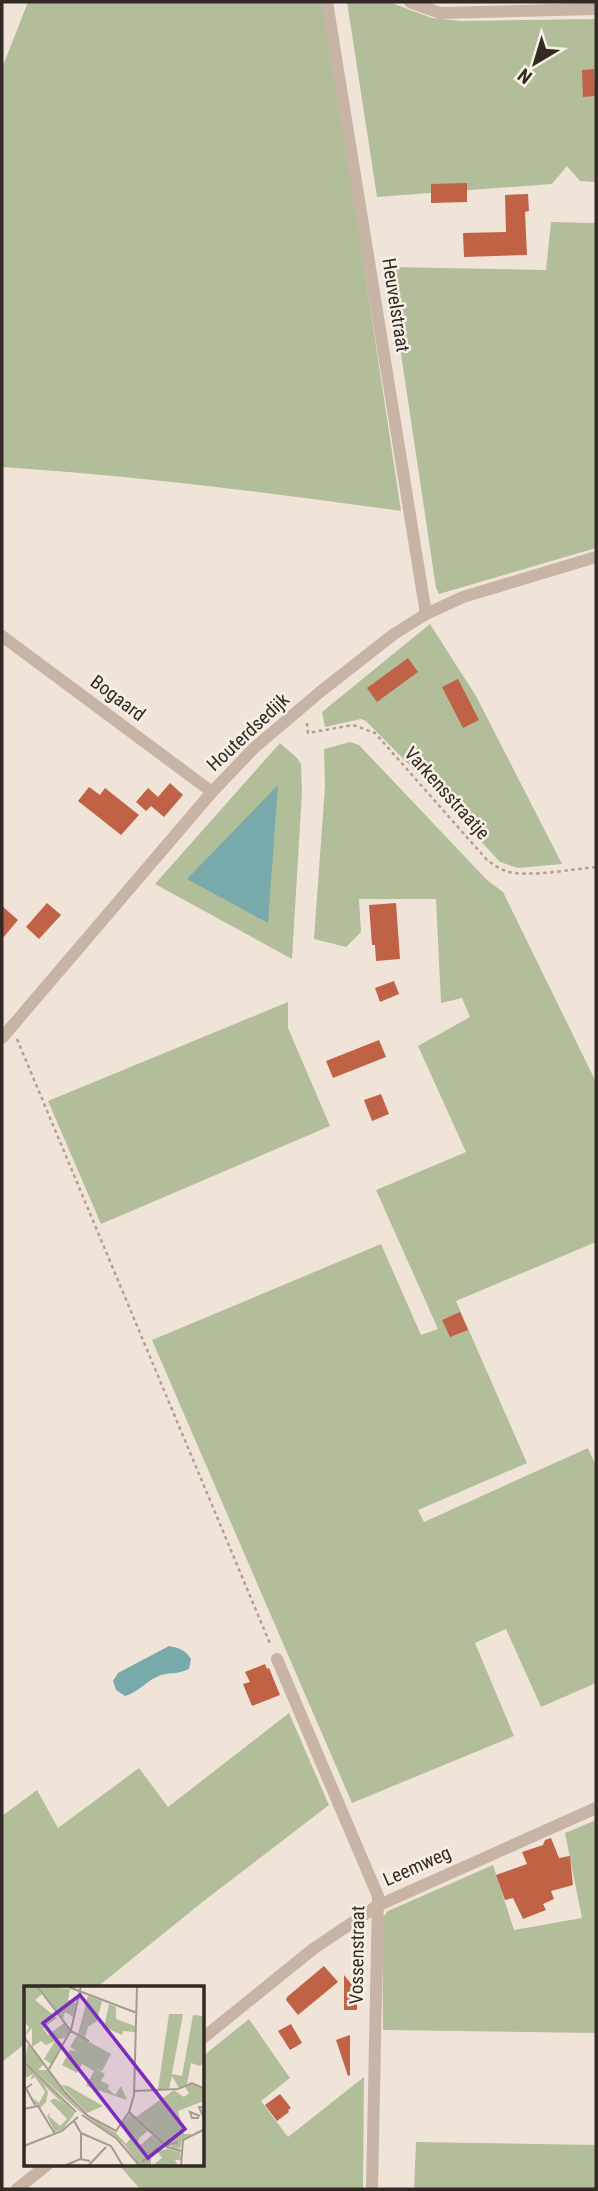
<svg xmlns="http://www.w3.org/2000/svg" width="598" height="2191" font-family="'Roboto Condensed',sans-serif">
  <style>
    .green { fill: #b2be9a }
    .water { fill: #79aaab }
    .building { fill: #c06246 }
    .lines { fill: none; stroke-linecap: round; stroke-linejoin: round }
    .path { stroke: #b39e90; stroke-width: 2.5; stroke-dasharray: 3.5 3.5; stroke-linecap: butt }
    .street { stroke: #c7b4a5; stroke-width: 12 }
    .labels { text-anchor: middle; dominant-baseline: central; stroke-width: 5; stroke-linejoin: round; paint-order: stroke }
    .street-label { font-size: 19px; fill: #332a26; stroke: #f8efe5 }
    .inset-road { fill: none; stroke: #a49a91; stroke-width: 2 }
    .view { fill: #7b2cbf; fill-opacity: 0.15; stroke: #7b2cbf; stroke-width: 3.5 }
    .inset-edge { fill: none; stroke: #332a26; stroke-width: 3.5 }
  </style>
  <rect width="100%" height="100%" fill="#f0e4d9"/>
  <!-- green -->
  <g class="green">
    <path d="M 28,2 L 324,2 L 401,511 C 268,492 135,476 2,467 L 2,68 Z"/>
    <polygon points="347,2 389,2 432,18 461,21 596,19 596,182 580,181 567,166 552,184 377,197"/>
    <polygon points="551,222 596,223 596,548 439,594 436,588 388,267 546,270"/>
    <polygon points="430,624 476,696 562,864 518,868 500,862 427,783 366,721 361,719 325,727 322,712"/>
    <polygon points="350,742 359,745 487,880 503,892 596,1082 596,1242 456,1301 527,1463 418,1510 424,1522 588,1448 596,1466 596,1683 541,1707 506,1629 475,1643 514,1736 352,1803 152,1340 381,1244 421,1335 438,1329 376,1190 466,1152 418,1046 470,1017 462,998 441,1003 436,899 359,899 361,932 346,947 314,939 325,786 324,749"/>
    <polygon points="280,743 297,758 301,764 302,792 292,959 155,884"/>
    <polygon points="288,1002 288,1028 330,1126 101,1224 48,1101"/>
    <polygon points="289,1713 329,1805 205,1900 96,1988 26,1988 26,2043 2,2062 2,1816 37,1790 58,1828 139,1768 168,1807"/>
    <polygon points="596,1820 596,2033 383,2030 382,1918 388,1911 493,1865 514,1930 582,1918 565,1833"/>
    <polygon points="249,2019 290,2078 261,2101 288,2137 364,2077 363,2189 140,2189 119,2165 203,2165 203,2056"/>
    <polygon points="416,2142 596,2145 596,2189 414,2189"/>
  </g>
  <!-- water -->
  <g class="water">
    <polygon points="278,785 268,923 187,879"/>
    <path d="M 169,1646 C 179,1648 186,1650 191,1659 L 189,1669 C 176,1675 171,1672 161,1675 C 147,1680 139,1692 125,1696 L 116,1690 L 113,1681 L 118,1673 Z"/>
  </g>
  <!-- building -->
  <g class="building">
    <polygon points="594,69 595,96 583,97 582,70"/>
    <polygon points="467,183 467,202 431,203 431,184"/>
    <polygon points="528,194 529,211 525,212 527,255 464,257 463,233 506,232 505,195"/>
    <polygon points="408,658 418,672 377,702 367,688"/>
    <polygon points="458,679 479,720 463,728 442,687"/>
    <polygon points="170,783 183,795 164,817 151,806 146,811 136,802 148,788 158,797"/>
    <polygon points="89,787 100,795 105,788 139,815 121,835 78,801"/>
    <polygon points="47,903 61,915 39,939 26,927"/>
    <polygon points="396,903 400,959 376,961 375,945 372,945 369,905"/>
    <polygon points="2,906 18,920 2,939"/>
    <polygon points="394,981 399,994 380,1002 375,988"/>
    <polygon points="379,1040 386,1057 333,1078 326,1061"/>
    <polygon points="381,1094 389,1114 372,1121 364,1100"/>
    <polygon points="460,1312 468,1330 450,1337 442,1320"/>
    <polygon points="265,1664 267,1669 269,1668 280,1695 252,1706 243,1684 250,1682 245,1672"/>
    <polygon points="551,1838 559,1858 570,1856 573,1885 551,1891 554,1899 543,1904 546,1910 523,1919 513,1898 505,1900 496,1875 527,1864 522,1852 543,1845 545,1840"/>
    <polygon points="324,1966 338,1982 298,2015 286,2000 287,1997"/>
    <polygon points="344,1975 357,1991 357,2010 344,2010"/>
    <polygon points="291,2024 302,2043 290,2050 278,2031"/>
    <polygon points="350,2035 350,2075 348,2076 336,2040"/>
    <polygon points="280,2094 291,2108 288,2110 289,2112 277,2121 265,2105"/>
  </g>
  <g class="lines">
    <!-- path -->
    <g class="path">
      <path d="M 307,723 L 308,733 L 353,725 L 375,733 L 487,860 C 493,864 499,869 506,871 C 526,878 574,869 596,867"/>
      <polyline points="17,1039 271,1646"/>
    </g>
    <!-- street -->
    <g class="street">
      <polyline points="327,2 426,614"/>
      <polyline points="410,2 440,13 596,9"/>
      <polyline points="2,636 212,792"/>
      <polyline points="2,1038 212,792 254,748 320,692 394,634 426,614 463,597 596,557"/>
      <polyline points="277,1659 378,1896 372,2189"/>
      <polyline points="203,2038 313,1949 377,1906 596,1808"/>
      <polyline points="17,2189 47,2165"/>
    </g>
  </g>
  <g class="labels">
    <!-- street labels -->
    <g class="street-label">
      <text transform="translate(396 305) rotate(81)">Heuvelstraat</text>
      <text transform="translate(118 698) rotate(37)">Bogaard</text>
      <text transform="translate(248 732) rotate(-43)">Houterdsedijk</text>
      <text transform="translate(447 793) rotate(48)">Varkensstraatje</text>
      <text transform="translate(417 1866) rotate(-24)">Leemweg</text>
      <text transform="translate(357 1955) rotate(-89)">Vossenstraat</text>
    </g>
  </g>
  <!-- overview -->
  <g transform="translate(24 1986)">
    <rect width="180" height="180" fill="#f0e4d9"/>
    <path d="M 0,0 L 12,0 L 18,8 L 11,14 L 33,32 L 19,42 L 24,49 L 40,37 L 46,44 L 41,52 L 34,53 L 38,58 L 27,78 L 20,73 L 31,55 L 22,59 L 17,55 L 8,61 L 8,42 L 0,51 L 5,41 L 0,36 ZM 14,0 L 46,3 L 44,14 L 52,17 L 49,31 L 41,26 L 39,33 ZM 64,10 L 78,15 L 73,35 L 64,41 L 61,52 L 54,48 ZM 85,18 L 92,21 L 92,33 L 111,40 L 111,46 L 99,45 L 98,49 L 80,41 ZM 145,28 L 159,28 L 148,88 L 158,90 L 169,29 L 180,30 L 180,76 L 176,80 L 167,77 L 163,98 L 155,102 L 148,90 L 145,103 L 134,103 ZM 53,49 L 87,68 L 78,85 L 71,82 L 81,88 L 77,95 L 85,99 L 84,103 L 91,109 L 97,100 L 103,114 L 62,100 L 70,85 L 58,78 L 53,87 L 38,79 L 46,64 L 53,65 L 46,61 ZM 4,58 L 20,78 L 14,84 L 24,84 L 55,123 L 58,125 L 70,134 L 92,147 L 102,158 L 106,153 L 97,139 L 106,128 L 124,145 L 115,152 L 113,162 L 128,149 L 140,160 L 127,170 L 127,180 L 117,180 L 99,157 L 54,124 L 0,75 ZM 0,77 L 51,127 L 39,143 L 31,146 L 23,130 L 27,126 L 25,130 L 36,140 L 43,133 L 26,115 L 30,112 L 38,117 L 20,99 L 24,106 L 22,116 L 16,122 L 11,118 L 9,112 L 15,117 L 21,106 L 11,91 L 6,94 L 9,88 L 0,93 ZM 167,97 L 180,104 L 180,115 L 154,125 L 160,148 L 168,148 L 158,153 L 156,163 L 146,161 L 155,155 L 143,160 L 112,131 L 150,104 L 160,111 L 165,107 L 161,101 ZM 37,99 L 44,100 L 79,120 L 63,127 ZM 143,163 L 156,166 L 157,174 L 151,174 L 154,180 L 128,180 L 138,172 L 133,165 Z" fill="#b2be9a"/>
    <path class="inset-road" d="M 13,0 L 47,45 L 65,55M 42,0 L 113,27M 0,51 L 40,105 L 64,130 L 92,145 L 105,126 L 110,109 L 113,0M 0,76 L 52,126M 25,83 L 47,44 L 57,0M 8,98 L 2,102 L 11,119M 110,105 L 154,103 L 168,97 L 181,103M 0,123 L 14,120 L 31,148M 105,126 L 143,161 L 157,165M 58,129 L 93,153 L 116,180M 175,132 L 168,132 L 166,126 L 176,130M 181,132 L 180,121 L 175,121 L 181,134M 50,135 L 57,147 L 57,173M 57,147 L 87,160 L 99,180M 0,160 L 38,145 L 54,131M 118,176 L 133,163 L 154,156M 40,180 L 56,173 L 66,175M 64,180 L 82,161M 157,180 L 159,154 L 181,143"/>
    <path class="view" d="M 56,9 L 161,143 L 124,172 L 19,37 Z"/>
    <rect width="180" height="180" class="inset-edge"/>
  </g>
  <!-- border -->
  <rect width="598" height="2191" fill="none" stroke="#332a26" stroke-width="7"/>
  <!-- north arrow -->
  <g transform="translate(535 63) rotate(218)" stroke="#f8efe5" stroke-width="5" paint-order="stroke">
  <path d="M0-5L12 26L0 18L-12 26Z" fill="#332a26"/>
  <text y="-10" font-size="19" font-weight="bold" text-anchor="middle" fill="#332a26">N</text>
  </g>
</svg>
